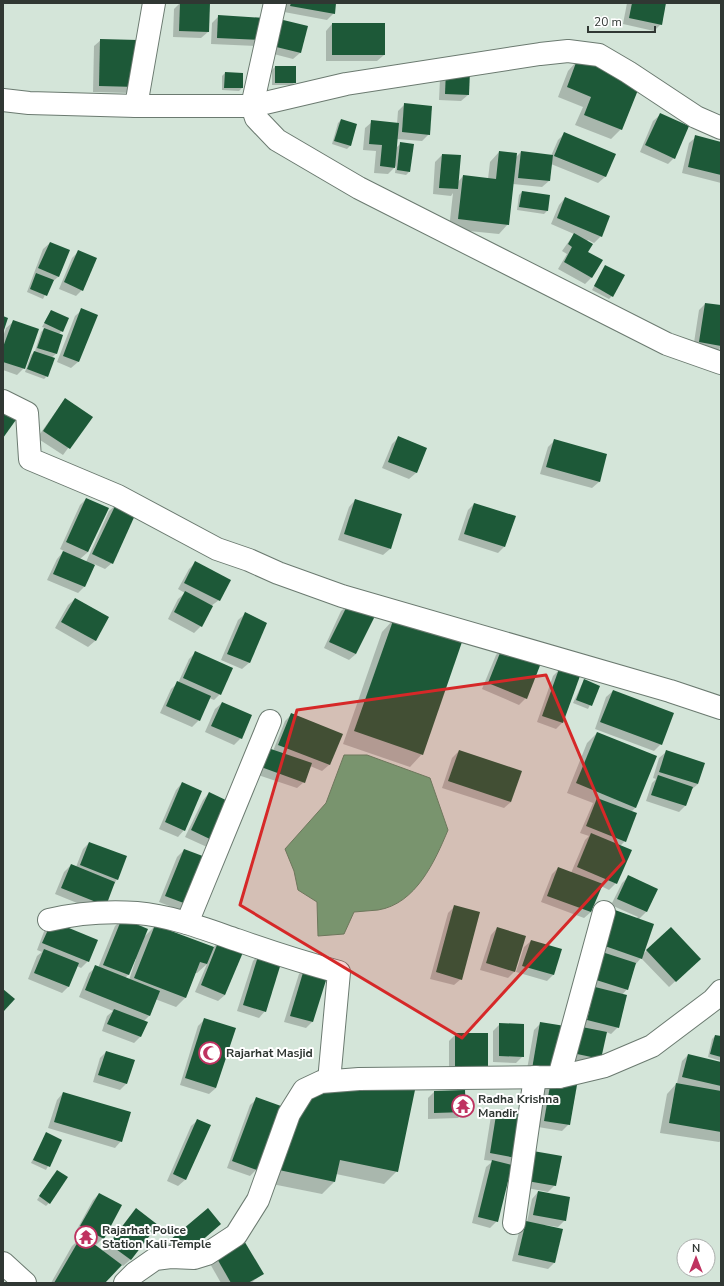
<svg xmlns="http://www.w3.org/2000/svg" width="724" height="1286" font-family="'Nunito Sans',sans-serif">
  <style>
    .water { fill: #62af80; stroke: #538b69 }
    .shadow { fill: #0003; fill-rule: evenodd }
    .building { fill: #1d5938 }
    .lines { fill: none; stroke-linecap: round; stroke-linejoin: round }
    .street-casing { stroke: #6b7a70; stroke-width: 24 }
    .secondary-casing { stroke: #6b7a70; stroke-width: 24 }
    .street { stroke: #fff; stroke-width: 22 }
    .secondary { stroke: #fff; stroke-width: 22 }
    .marked { fill: #d62828; fill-opacity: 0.2; stroke: #d62828; stroke-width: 3; stroke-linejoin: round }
    .labels { text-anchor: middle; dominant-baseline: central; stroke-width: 4; stroke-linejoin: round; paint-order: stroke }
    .poi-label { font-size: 12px; font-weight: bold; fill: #303733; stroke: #fff; text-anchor: start }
  </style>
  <rect width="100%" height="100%" fill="#d4e5d9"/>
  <!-- water -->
  <path class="water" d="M 344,755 L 367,755 L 430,778 L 448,830 C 435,861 416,904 378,910 C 370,911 362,911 354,912 L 344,934 L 318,936 L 317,902 L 298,890 L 294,871 L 285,849 L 326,803 Z"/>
  <!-- shadow -->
  <g class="shadow">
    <polygon points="180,3 198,3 208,32 201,38 173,37 174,9"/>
    <polygon points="286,3 335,3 334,13 327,20 284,12"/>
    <polygon points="627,3 665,3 661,24 654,31 623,24"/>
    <polygon points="219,16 264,19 256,46 211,44 212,23"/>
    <polygon points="332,24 384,55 377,61 326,61 326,31"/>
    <polygon points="307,27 300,53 293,59 262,51"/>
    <polygon points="101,40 137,41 130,93 93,92 94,46"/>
    <polygon points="577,61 621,129 611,139 575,125 583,107 558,97 568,71"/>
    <polygon points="275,67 295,82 292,85 272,85 272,70"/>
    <polygon points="446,71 468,95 461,101 439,100 440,78"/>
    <polygon points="225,73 242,88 239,91 222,90 222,76"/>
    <polygon points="405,104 429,134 422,141 397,139 396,148 401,143 409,172 406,175 395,173 396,166 388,174 374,173 376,151 363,150 365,128 372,122 397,124 398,111"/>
    <polygon points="660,115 674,158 668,164 640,152 653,121"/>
    <polygon points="341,120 356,125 350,146 347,149 332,144 338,123"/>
    <polygon points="564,134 614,154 605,177 598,183 551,164 549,181 542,187 513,184 508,224 499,234 449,229 453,193 451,196 433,194 435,162 442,155 458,182 463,176 488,179 490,162 499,152 516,157 521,152 551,156 558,140"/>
    <polygon points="696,137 721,143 721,183 682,173 689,143"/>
    <polygon points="522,192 549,196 547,211 544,214 517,210 519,195"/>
    <polygon points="565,198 601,236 594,243 588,240 587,241 587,252 591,278 585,284 558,269 567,254 562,251 574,234 551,224 559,205"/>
    <polygon points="50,243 69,251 58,277 51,283 43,299 27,292 43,249"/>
    <polygon points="79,251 82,290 76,296 59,289 72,258"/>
    <polygon points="605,266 612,296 609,299 592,290"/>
    <polygon points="705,304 721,306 721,353 719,353 720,348 716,352 693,349 699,310"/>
    <polygon points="82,310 96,315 78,362 71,368 57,362 75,316"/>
    <polygon points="51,311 62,331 59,334 62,335 56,354 51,358 47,376 44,379 25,372 31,355 35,351 41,332 45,328 42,327"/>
    <polygon points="13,322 24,368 17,375 3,370 3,337 6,328"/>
    <polygon points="65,399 91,417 63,455 37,438"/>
    <polygon points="399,437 426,448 416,473 409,479 382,468 392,444"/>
    <polygon points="554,441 606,455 599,482 592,488 540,474 548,447"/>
    <polygon points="86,499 107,508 88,552 80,559 86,562 109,511 116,505 112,563 105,569 94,564 84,587 78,593 47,580 57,559 64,551 60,549 80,505"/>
    <polygon points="355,500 390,549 383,555 338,540 349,507"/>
    <polygon points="474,504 504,547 498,553 458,540 468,510"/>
    <polygon points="195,563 219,600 211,606 201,626 194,633 168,619 178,599 185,593 178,589 189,569"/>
    <polygon points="75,599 108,617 95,641 88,647 55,628 68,605"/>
    <polygon points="348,605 356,654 349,660 324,648 341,611"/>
    <polygon points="245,614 266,623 249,663 242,669 221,660 238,620"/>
    <polygon points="394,619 422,754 410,767 343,744 382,632"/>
    <polygon points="502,649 526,698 519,705 482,689 496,655"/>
    <polygon points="196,652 220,694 214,700 209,698 199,720 192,727 160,713 171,689 178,683 189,659"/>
    <polygon points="559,670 562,723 556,729 537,722 553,676"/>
    <polygon points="584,680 599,687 588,709 573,703"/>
    <polygon points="613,691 661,744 654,751 595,729 606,697"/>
    <polygon points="222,703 241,738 234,745 205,732 215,709"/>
    <polygon points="292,714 341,734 329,765 322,771 310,766 304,782 297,788 255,774 273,751 285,721"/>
    <polygon points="597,733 636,807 631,812 625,841 620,846 616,883 609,890 601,886 591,912 584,918 541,902 552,874 558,868 571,873 585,840 589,836 580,833 593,803 567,793 587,743"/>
    <polygon points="459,751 511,802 504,808 442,788 452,758"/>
    <polygon points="666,752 698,784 691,790 685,806 679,812 646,801 652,783 656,779 653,778 659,758"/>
    <polygon points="182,783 184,830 178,837 159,829 176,790"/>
    <polygon points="209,793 231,803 207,847 185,837 203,800"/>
    <polygon points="89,843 117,879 99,912 55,894 64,872 71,865 76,867 83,849"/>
    <polygon points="184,850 207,859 182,911 159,902 177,857"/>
    <polygon points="628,877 657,890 646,912 639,919 643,954 671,928 693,965 669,987 641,958 635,965 627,989 622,995 618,1027 611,1034 606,1032 594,1065 571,1060 589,995 596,988 587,985 596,951 638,917 611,905 622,883"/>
    <polygon points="455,906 461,979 454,985 430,979 448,913"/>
    <path d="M 122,919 L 143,938 L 155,926 L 213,948 L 219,941 L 225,995 L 218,1001 L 195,992 L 207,964 L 197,973 L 195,973 L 186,997 L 176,1007 L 155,999 L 149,1016 L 144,1021 L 140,1037 L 134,1043 L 102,1031 L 107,1016 L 113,1011 L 79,997 L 89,973 L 96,967 L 98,968 L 115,926 ZM 135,959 L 136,959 L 129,980 L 125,978 L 128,975 Z"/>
    <polygon points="497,928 514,972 508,978 480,970 491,935"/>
    <polygon points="45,929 88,961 81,968 77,966 68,987 62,993 28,979 37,956 42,952 37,950"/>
    <polygon points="531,941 561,950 553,975 547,981 516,972 524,947"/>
    <polygon points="259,954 265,1011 259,1018 237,1011 253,961"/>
    <polygon points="305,968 327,974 312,1022 306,1028 284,1022 299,974"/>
    <polygon points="205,1019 216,1088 209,1094 180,1085 198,1026"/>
    <polygon points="541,1023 549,1079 526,1075 534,1030"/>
    <polygon points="500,1024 523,1056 516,1063 493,1062 493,1031"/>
    <polygon points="456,1034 487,1067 449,1073 449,1041"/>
    <polygon points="715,1036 721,1037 721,1061 708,1057 712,1039"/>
    <polygon points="106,1052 134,1060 126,1084 120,1090 93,1082 100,1058"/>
    <polygon points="688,1055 721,1063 721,1141 719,1142 660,1133 667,1094 677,1083 682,1061"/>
    <polygon points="551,1081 569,1124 562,1131 538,1127 545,1088"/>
    <polygon points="434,1092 465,1111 458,1118 428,1119 428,1098"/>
    <polygon points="63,1093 121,1141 115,1148 48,1128 57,1100"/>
    <polygon points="257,1099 256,1170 250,1176 227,1168 250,1105"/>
    <polygon points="498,1110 527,1115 513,1165 511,1164 497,1221 490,1228 472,1223 486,1167 493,1161 484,1160 491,1116"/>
    <polygon points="287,1118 397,1171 384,1184 336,1174 334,1182 322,1194 267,1183"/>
    <polygon points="198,1120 209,1125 185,1180 178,1186 167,1181 191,1126"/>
    <polygon points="46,1134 61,1141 46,1170 31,1163"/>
    <polygon points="527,1158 555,1185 548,1192 522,1187"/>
    <polygon points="54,1174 49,1203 46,1206 37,1200"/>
    <polygon points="538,1192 565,1220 558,1227 545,1225 545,1226 562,1230 554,1263 548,1269 512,1261 520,1228 527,1222 532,1199"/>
    <polygon points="99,1194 103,1238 96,1245 90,1241 102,1252 130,1216 157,1225 130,1260 123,1266 121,1264 104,1283 51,1283 72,1246 82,1237 75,1233 93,1200"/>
    <polygon points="208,1209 177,1261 165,1247"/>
    <polygon points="216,1256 262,1274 251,1283 221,1283 209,1262"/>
  </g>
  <!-- building -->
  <g class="building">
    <polygon points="180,3 210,3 209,32 179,31"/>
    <polygon points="291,3 336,3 335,14 290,6"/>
    <polygon points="632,3 666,3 662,25 629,18"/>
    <polygon points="218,15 265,18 263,40 217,38"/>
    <polygon points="275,18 308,26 301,53 268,45"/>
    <rect x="332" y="23" width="53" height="32"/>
    <polygon points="100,39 138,40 137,87 99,86"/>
    <polygon points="595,57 640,85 622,130 584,115 591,97 567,87 577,60"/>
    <rect x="275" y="66" width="21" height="17"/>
    <polygon points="446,70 470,71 469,95 445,94"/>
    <polygon points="225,72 243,73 243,88 224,88"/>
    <polygon points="404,103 432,106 430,135 402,132"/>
    <polygon points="660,113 689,126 675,159 645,145"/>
    <polygon points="341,119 357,124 351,146 334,141"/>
    <polygon points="371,120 399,123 395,168 380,166 382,145 369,144"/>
    <polygon points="564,132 616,154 606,177 554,156"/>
    <polygon points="695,135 721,142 721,175 688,167"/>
    <polygon points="400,142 414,144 410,172 397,170"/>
    <polygon points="499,151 517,153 509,225 458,219 463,175 496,179"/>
    <polygon points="521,151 553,155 550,181 518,178"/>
    <polygon points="442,154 461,155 458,189 439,188"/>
    <polygon points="522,191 550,195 548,211 519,207"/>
    <polygon points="565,197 610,216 602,237 557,218"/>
    <polygon points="574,233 593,244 588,252 603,260 592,278 564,262 572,247 568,244"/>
    <polygon points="50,242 70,250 59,277 38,268"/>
    <polygon points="78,250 97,258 83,291 64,282"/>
    <polygon points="605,265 625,275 613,297 594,286"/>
    <polygon points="36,273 54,280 47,296 30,289"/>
    <polygon points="705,303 721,305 721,346 699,342"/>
    <polygon points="81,308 98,315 79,362 63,356"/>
    <polygon points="51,310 69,318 63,332 44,323"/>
    <polygon points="3,316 8,318 3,333"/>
    <polygon points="13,320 39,329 25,369 3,362 3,347"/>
    <polygon points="44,328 63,335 57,354 37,348"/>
    <polygon points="34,351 55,358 48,377 27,369"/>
    <polygon points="65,398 93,417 70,449 43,431"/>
    <polygon points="3,407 18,417 3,438"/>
    <polygon points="398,436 427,448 417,473 388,462"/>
    <polygon points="554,439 607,454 600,482 546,467"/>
    <polygon points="86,498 109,508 88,552 66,542"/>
    <polygon points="355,499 402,514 391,549 344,534"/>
    <polygon points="474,503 516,516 505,547 464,534"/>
    <polygon points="116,504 136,513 113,564 92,554"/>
    <polygon points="63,551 95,565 85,587 53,574"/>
    <polygon points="195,561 231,580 220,601 184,583"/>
    <polygon points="185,591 213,606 202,627 174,612"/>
    <polygon points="75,598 109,617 96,641 61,622"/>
    <polygon points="348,604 375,616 356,654 329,642"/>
    <polygon points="245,612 267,623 250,663 227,654"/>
    <polygon points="394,618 462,642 423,755 354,731"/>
    <polygon points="502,648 541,663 527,699 488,683"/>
    <polygon points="195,651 233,668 221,695 183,678"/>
    <polygon points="559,669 580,676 563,723 542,716"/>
    <polygon points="584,679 600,686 592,706 576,700"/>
    <polygon points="177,681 211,696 200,721 166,706"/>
    <polygon points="613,690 674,713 662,745 600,722"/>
    <polygon points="222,702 252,715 242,739 211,726"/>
    <polygon points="291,713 343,734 330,765 278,745"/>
    <polygon points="597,732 657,756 636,808 576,783"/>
    <polygon points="268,748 312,763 305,783 261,767"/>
    <polygon points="459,750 522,771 511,802 448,781"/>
    <polygon points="666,750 705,763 698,784 659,772"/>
    <polygon points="658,775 693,787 686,806 651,795"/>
    <polygon points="182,782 202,791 185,831 165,822"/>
    <polygon points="209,792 232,803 214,841 191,830"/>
    <polygon points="597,798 637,813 626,842 586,826"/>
    <polygon points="591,833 632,850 617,884 577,867"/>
    <polygon points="89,842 127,856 118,880 80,865"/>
    <polygon points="184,849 208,858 189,905 165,896"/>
    <polygon points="71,864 115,882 106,906 61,888"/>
    <polygon points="558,867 603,884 591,912 547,896"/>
    <polygon points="628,875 658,889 647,912 617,899"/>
    <polygon points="454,905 480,912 462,980 436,972"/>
    <polygon points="615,910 654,924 642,959 602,945"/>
    <polygon points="122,918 148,929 129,975 103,965"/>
    <polygon points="52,921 98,940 89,962 42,943"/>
    <polygon points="155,925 214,947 207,964 200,962 186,998 134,978"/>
    <polygon points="497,927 526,936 515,972 486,963"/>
    <polygon points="671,927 701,959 676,982 646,950"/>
    <polygon points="219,940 244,950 225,995 201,985"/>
    <polygon points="531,940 562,949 554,975 522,966"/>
    <polygon points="44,949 79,963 69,987 34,973"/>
    <polygon points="602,952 636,963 628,990 593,979"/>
    <polygon points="259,953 282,960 266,1012 243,1005"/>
    <polygon points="95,965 160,991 150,1016 85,990"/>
    <polygon points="305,966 328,974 313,1022 290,1016"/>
    <polygon points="595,987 627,995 619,1028 587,1020"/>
    <polygon points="3,989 15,999 3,1012"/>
    <polygon points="114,1009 148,1022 141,1037 107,1024"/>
    <polygon points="204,1018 236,1028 216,1088 185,1078"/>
    <polygon points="540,1022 565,1026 556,1073 532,1069"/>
    <polygon points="499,1023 524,1024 524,1057 499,1056"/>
    <polygon points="582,1027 607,1032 601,1059 577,1054"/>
    <rect x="455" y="1033" width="33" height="34"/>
    <polygon points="715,1035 721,1036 721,1057 710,1054"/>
    <polygon points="106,1051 135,1060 127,1084 98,1075"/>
    <polygon points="688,1054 721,1062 721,1086 682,1077"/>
    <polygon points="551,1080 577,1085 570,1125 544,1121"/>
    <polygon points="676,1083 721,1091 721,1132 669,1123"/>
    <polygon points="330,1086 415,1090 398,1172 340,1160 335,1182 279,1170 300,1105"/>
    <polygon points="465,1090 466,1112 434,1113 434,1091"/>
    <polygon points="63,1092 131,1112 122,1142 54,1122"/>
    <polygon points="256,1097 281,1106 257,1170 232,1161"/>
    <polygon points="497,1109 528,1114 521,1159 490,1153"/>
    <polygon points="197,1119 211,1125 186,1180 173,1174"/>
    <polygon points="46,1132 62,1140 50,1167 33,1160"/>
    <polygon points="533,1151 562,1156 556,1186 527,1181"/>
    <polygon points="492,1160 512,1165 498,1222 478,1217"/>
    <polygon points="57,1170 68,1177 50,1204 39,1196"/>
    <polygon points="538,1191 570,1197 566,1221 533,1215"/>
    <polygon points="99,1193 122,1205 104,1239 80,1226"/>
    <polygon points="136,1208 158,1225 131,1260 109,1244"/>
    <polygon points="208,1208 221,1224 184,1256 170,1240"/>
    <polygon points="526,1221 563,1229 555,1263 518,1255"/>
    <polygon points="82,1235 122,1265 105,1283 54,1283"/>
    <polygon points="243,1239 264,1274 248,1283 231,1283 215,1255"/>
  </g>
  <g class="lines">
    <!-- street casing -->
    <g class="street-casing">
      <g id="street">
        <polyline points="275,3 252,106 256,118 277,140 359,188 667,344 721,363"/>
        <polyline points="3,100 29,103 136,106 252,106 346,84 540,54 568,51 599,55 628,72 696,117 721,128"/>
        <polyline points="136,106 154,3"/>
        <polyline points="3,401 27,413 30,459 118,496 217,549 249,560 278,573 342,596 670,691 721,708"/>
        <path d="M 49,920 C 78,913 108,911 137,913 C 172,916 205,929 237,940 C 271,952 305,963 339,972 L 329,1081"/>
        <polyline points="187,923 270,721"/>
        <polyline points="559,1077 604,912"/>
        <polyline points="514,1223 535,1077"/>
        <polyline points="125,1283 135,1273 155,1259 171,1257 194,1258 207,1254 236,1235 258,1200 289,1114 304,1090 321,1082 359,1079 559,1077 605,1066 652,1046 713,1000 721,991"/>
      </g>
    </g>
    <!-- secondary casing -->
    <g class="secondary-casing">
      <polyline id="secondary" points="3,1263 25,1283"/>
    </g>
    <!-- street -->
    <use href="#street" class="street"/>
    <!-- secondary -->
    <use href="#secondary" class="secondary"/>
  </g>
  <!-- marked area -->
  <path class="marked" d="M 546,675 L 624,861 L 462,1038 L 240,905 L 297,710 Z"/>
  <!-- icons -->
  <defs>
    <g id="mosque-ring" transform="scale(1.15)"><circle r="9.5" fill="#fff" stroke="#bf3260" stroke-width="1.5"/><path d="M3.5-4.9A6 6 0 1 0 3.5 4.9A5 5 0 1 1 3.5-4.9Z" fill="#bf3260"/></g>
    <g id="temple-ring" transform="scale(1.15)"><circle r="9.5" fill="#fff" stroke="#bf3260" stroke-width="1.5"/><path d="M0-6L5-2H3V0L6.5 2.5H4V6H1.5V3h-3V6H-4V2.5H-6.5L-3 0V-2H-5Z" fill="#bf3260"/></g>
  </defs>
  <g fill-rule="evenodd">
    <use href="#mosque-ring" x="210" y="1053"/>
    <use href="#temple-ring" x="463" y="1106"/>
    <use href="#temple-ring" x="86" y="1237"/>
  </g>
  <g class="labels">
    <!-- poi labels -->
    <g class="poi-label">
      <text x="226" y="1053">Rajarhat Masjid</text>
      <text x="478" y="1099">Radha Krishna<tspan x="478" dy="14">Mandir</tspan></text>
      <text x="102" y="1230">Rajarhat Police<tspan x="102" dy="14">Station Kali Temple</tspan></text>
    </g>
  </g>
  <!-- border -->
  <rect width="724" height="1286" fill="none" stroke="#303733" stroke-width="8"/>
  <!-- north arrow -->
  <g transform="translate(696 1258)"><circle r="19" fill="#ffffff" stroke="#acafad"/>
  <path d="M0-3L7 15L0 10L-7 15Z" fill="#bf3260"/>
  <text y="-6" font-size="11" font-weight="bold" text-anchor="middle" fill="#303733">N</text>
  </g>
  <!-- scale -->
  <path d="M588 26v6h67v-6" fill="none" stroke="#303733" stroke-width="2"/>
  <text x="594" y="26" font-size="12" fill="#303733" stroke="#ffffff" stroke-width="3" paint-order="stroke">20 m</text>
</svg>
